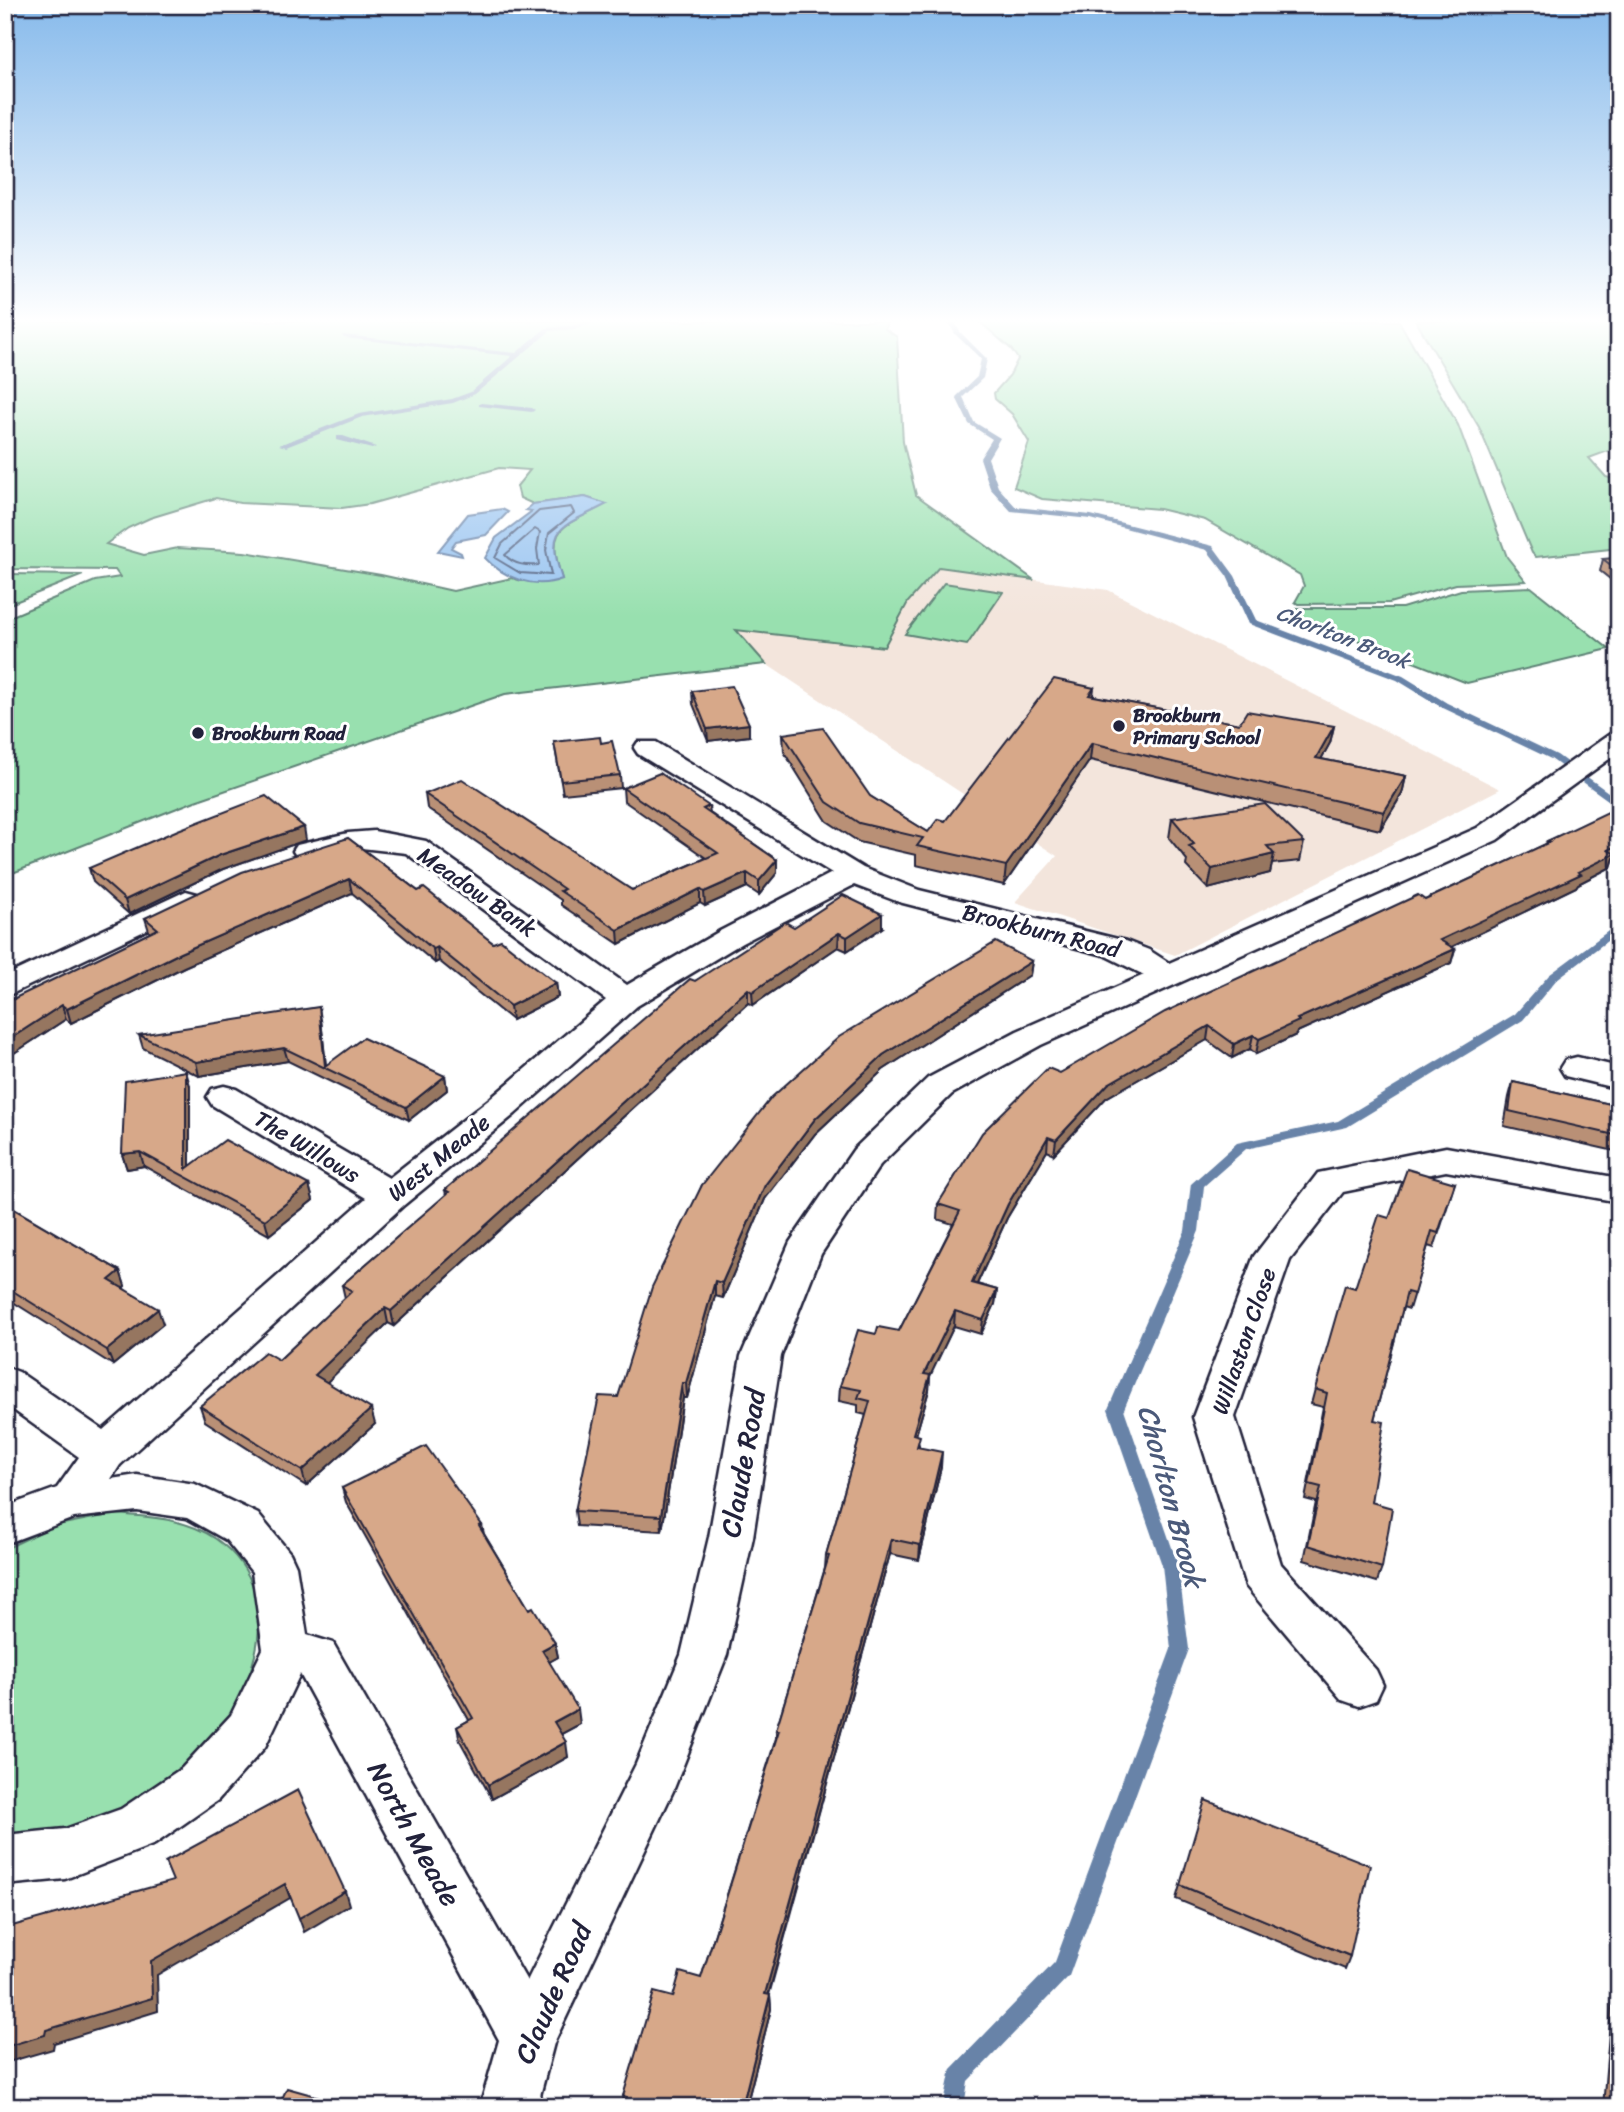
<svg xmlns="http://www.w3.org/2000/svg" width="1624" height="2112" font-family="Sriracha,sans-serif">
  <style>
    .built { fill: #f3e5dc }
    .green { fill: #98e0af; stroke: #5d8175; stroke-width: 2; fill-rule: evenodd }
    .water { fill: #97c3f0; stroke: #6883a8; stroke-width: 2 }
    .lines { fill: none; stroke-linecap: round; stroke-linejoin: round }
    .shore { stroke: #516283; stroke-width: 2 }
    .stream { fill: #6883a8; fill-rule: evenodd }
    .minor-casing { stroke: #22223b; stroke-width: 5 }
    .minor { fill: #fff; fill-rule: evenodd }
    .wall { fill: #b99076; stroke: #22223b; stroke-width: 2 }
    .shaded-wall { fill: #967660; stroke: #22223b; stroke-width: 2 }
    .building { fill: #d7a889; stroke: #22223b; stroke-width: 2 }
    .poi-dot { fill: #22223b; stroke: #fff; stroke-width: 2.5 }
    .labels { text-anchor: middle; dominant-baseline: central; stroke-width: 6; stroke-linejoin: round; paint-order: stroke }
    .far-poi-label { font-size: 19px; font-weight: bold; fill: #22223b; stroke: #fff; text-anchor: start }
    .far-water-label { font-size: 21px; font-style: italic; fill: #4b5a7a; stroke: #fff }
    .street-label { font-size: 23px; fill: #22223b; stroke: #fff }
    .near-street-label { font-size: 28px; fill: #22223b; stroke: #fff }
    .near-water-label { font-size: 28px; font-style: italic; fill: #4b5a7a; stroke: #fff }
  </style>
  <rect width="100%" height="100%" fill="#fff"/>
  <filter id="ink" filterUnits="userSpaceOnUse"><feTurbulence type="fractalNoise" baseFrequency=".0143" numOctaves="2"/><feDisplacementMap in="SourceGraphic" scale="14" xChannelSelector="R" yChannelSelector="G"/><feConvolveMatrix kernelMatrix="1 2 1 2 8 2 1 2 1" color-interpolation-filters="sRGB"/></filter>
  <g filter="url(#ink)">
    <!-- built -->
    <polygon class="built" points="742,539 1108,590 1500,789 1175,955 1015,902 1057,856 766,664 688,578"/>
    <!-- green -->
    <g class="green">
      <path d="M 5,321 L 887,321 L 885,329 L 897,337 L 903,442 L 916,495 L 1034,580 L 939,567 L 908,602 L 884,647 L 736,630 L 766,664 L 505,694 L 195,801 L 5,876 L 5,619 L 95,581 L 120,577 L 115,570 L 5,569 ZM 499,468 L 530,470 L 517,486 L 520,498 L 533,504 L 585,497 L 606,504 C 562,528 545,525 562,579 L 522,581 L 512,578 L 453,591 L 381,575 L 244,552 L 178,548 L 144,555 L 106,544 L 128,528 L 150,518 L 216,498 L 240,503 L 342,508 L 370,504 Z"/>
      <polygon points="979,321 1399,321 1458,425 1507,557 1526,581 1456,584 1389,603 1298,604 1295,602 1304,586 1300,575 1205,520 1159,509 1042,499 1014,487 1029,442 1012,414 995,399 994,393 1010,375 1018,359 1011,349"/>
      <polygon points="1416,321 1619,321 1619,442 1611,450 1589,458 1606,477 1619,480 1619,548 1536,557 1532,553 1479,427"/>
      <polygon points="5,574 8,574 83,575 5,606"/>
      <polygon points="944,583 1003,592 967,645 905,634"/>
      <polygon points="1531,587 1609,649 1467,683 1298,617 1296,608 1402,608 1461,590"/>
      <path d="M 114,1514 C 149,1517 186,1518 216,1539 C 298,1597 248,1715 186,1767 C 153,1795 110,1817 69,1828 C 49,1833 26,1832 5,1834 L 5,1549 L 53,1526 Z"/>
    </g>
    <!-- water -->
    <g class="water">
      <path d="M 585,497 L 607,504 C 562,528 544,524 562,579 C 534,590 504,578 485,558 L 496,538 L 532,511 L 526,510 L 533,504 Z"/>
      <polygon points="502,509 508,512 486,535 456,541 451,548 461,553 462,556 438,551 468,514"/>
    </g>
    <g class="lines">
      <!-- shore -->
      <g class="shore">
        <polygon points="571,507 574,513 549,533 546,550 551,575 520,573 495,558 502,544 539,511"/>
        <path d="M 535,529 L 540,532 L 537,549 L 539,565 C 526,566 514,565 505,555 Z"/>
      </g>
      <!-- stream -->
      <g class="stream">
        <polygon points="589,321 598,321 577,329 550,331 475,394 453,403 362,417 286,447 279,445 359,414 452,399 471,392 512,356 344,338 342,335 516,353 546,328 576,325"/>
        <polygon points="948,321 954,321 960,332 987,359 983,378 963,397 974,422 1000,438 988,458 998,487 1016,507 1091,515 1213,546 1235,576 1256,620 1403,676 1447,703 1557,755 1619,800 1619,808 1551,759 1441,707 1397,680 1249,624 1227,576 1207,550 1091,519 1011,511 990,488 980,458 992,439 969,424 956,397 977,377 981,359 955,334"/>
        <polygon points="481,403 532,408 535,410 532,412 479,406 479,404"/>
        <polygon points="337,436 343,436 376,447 372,449 337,440"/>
        <polygon points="1619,923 1619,932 1557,979 1523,1020 1347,1127 1246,1149 1204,1186 1199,1231 1124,1409 1178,1565 1189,1649 1069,1976 968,2081 964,2107 943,2107 951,2069 1055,1962 1171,1649 1162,1565 1108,1409 1185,1231 1191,1184 1237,1143 1338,1121 1515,1014 1549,975"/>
      </g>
      <!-- minor casing -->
      <g class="minor-casing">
        <g id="minor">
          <path d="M 1619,732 L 1619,752 L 1497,840 L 1041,1045 L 952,1094 L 880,1165 L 821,1254 L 781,1356 L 753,1537 L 727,1655 L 673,1791 L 554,2043 L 537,2107 L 480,2107 L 499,2040 L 300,1674 L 265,1747 L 218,1800 L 155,1844 L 65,1879 L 5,1885 L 5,1835 L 65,1829 L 121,1809 L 182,1768 L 231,1715 L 263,1649 L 252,1572 L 226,1540 L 187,1518 L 137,1511 L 74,1518 L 5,1544 L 5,1507 L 57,1488 L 79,1457 L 5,1404 L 5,1367 L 19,1372 L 103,1430 L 366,1198 L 212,1105 L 207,1097 L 212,1089 L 224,1086 L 236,1089 L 389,1178 L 491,1098 L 606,1000 L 406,853 L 361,848 L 307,860 L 297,857 L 293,851 L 297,845 L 348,833 L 374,831 L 426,841 L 627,985 L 720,931 L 832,873 L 638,754 L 634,748 L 638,742 L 656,742 L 863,868 L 919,890 L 1126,941 L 1149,950 L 1169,963 L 1477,828 L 1610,734 ZM 854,885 L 899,902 L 1104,955 L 1144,975 L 1017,1031 L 928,1078 L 854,1149 L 790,1242 L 741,1356 L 709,1537 L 681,1655 L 636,1764 L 527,1981 L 333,1643 L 307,1635 L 296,1566 L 290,1553 L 258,1514 L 195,1484 L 137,1475 L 111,1479 L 120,1465 L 404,1205 L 515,1114 L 637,1006 L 742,943 Z"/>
          <polygon points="186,891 197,894 201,900 197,906 5,997 5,976"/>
          <polygon points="1577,1057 1619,1067 1619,1089 1565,1076 1560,1068 1565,1060"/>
          <polygon points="1446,1147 1619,1178 1619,1202 1446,1171 1343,1192 1290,1260 1235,1417 1281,1564 1376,1670 1383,1685 1376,1700 1359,1706 1342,1700 1246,1586 1193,1417 1254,1256 1318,1173"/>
        </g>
      </g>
      <!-- minor -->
      <use href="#minor" class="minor"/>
    </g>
    <!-- wall -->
    <g class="wall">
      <polygon points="1619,558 1619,597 1613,592 1615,583 1600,571 1603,559"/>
      <polygon points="1094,688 1093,696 1239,724 1334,726 1330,743 1321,759 1406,776 1402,794 1380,830 1090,760 1004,885 916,865 916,855 859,842 827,821 784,752 783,734 870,796 928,832 945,821"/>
      <polygon points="692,691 749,736 708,741 693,704"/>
      <polygon points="554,742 601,743 620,775 621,788 563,794"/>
      <polygon points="623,788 709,806 710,813 777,860 777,873 759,895 747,887 705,906 700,903 619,944 561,905 561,900 427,808 425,794 632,890 706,858 624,801"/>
      <polygon points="1619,813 1619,856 1614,858 1611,867 1578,884 1576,887 1451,947 1455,949 1451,963 1297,1032 1296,1035 1256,1054 1250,1049 1232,1058 1207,1040 1106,1098 1054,1154 1047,1151 1007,1218 977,1284 997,1290 995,1304 981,1334 954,1326 930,1375 929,1390 916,1435 920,1448 941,1467 919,1560 890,1554 769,1995 770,1995 771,2009 746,2107 625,2107 623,2096 673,1997 701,1978 776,1738 776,1730 825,1568 826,1555 866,1415 858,1413 858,1405 839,1401 840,1386 876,1334 899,1331 953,1224 937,1219 938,1204 1060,1073 1425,900 1546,844 1547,841"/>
      <polygon points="1172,818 1304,842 1300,861 1272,864 1270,873 1208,889 1186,866 1187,860 1169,838"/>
      <polygon points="348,838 418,891 493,943 556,983 558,997 512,1020 439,961 435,963 352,893 184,967 71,1023 66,1019 5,1059 5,1004 150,933 149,931 145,918"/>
      <polygon points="306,840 223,869 129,914 93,882 89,868"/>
      <polygon points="794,927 882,928 847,951 838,947 753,1005 748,1003 394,1326 388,1323 326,1382 375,1424 306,1486 205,1421 200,1406 279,1360 345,1298 342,1285 446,1195 445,1190 695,981"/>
      <polygon points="1032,961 1030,975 883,1070 815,1134 765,1199 723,1298 715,1296 687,1398 683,1398 662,1531 577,1526 575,1511 618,1397 702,1185"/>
      <polygon points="321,1020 326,1065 445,1076 447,1090 409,1120 288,1061 199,1076 143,1048 139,1035"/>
      <polygon points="1513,1082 1619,1106 1619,1152 1504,1126 1509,1097"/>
      <polygon points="190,1086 190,1166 309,1185 313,1200 269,1235 144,1166 127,1169 122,1154"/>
      <polygon points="1455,1183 1434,1248 1428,1246 1409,1309 1403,1307 1374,1420 1371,1502 1382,1568 1377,1582 1304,1560 1316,1502 1305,1499 1323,1407 1311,1404 1315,1389 1355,1288 1389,1218"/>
      <polygon points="5,1196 7,1197 11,1207 120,1271 125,1286 123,1288 163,1324 113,1365 5,1297"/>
      <polygon points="342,1488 482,1525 484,1534 529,1609 555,1643 558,1657 549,1662 580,1724 561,1734 568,1757 492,1799 460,1741 457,1727 469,1720 346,1502"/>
      <polygon points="1180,1885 1350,1956 1345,1969 1176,1899"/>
      <polygon points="1619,1911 1619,2107 1603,2107"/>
    </g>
    <!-- shaded-wall -->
    <g class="shaded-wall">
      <polygon points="749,724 749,736 708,741 707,729"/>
      <polygon points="1334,726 1330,743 1312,776 1316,758"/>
      <polygon points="1092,743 1090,760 1004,885 1006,866"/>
      <polygon points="1406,776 1402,794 1380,830 1384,812"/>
      <polygon points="304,827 306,840 223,869 129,914 125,900 220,855"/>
      <polygon points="1619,844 1619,856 1614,858 1611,867 1578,884 1576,887 1437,954 1440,940"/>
      <polygon points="1274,854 1270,873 1208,889 1212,869"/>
      <polygon points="777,860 777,873 759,895 759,881"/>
      <polygon points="747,873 747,887 705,906 704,892"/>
      <polygon points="349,879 352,893 184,967 71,1023 67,1009 180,953"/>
      <polygon points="700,889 700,903 619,944 618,930"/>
      <polygon points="882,914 882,928 847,951 847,937"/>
      <polygon points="839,933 838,947 753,1005 752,992"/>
      <polygon points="437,947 439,961 435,963 433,949"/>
      <polygon points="1455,949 1451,963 1297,1032 1296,1035 1256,1054 1259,1039 1297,1019"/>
      <polygon points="1032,961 1030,975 883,1070 815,1134 765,1199 723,1298 722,1283 765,1185 815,1119 883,1055"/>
      <polygon points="556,983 558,997 512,1020 510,1006"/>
      <polygon points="748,989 748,1003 394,1326 391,1311"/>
      <polygon points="62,1005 66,1019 5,1059 5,1042"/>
      <polygon points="319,1007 321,1020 326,1068 325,1067"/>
      <polygon points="1209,1026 1207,1040 1106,1098 1054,1154 1056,1140 1108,1084"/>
      <polygon points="1253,1035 1250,1049 1232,1058 1234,1044"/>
      <polygon points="284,1048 288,1061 199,1076 196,1062"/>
      <polygon points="186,1071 190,1086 190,1179 186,1169"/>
      <polygon points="445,1076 447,1090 409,1120 406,1107"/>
      <polygon points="1048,1137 1047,1151 1007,1218 971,1297 972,1283 1008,1204"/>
      <polygon points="140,1152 144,1166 127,1169 122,1154"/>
      <polygon points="309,1185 313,1200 269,1235 265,1220"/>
      <polygon points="7,1197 12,1211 5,1213 5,1198"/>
      <polygon points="120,1271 125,1286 114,1295 109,1280"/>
      <polygon points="715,1281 715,1296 687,1398 686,1383"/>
      <polygon points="997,1290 995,1304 981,1334 983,1320"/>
      <polygon points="385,1308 388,1323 319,1390 315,1375"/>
      <polygon points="158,1309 163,1324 113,1365 107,1350"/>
      <polygon points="955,1311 954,1326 924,1389 924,1374"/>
      <polygon points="930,1375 929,1390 912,1449 913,1434"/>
      <polygon points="682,1383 683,1398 662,1531 661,1516"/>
      <polygon points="371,1409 375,1424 306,1486 302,1471"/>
      <polygon points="942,1452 941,1467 919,1560 920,1545"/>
      <polygon points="891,1539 890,1554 765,2007 765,1994"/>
      <polygon points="555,1643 558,1657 544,1665 542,1650"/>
      <polygon points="578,1709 580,1724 556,1737 554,1722"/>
      <polygon points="566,1742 568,1757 492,1799 488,1785"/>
      <polygon points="285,1884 290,1898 157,1975 158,2011 54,2043 53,2049 5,2063 5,2047 46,2030 151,1961"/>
      <polygon points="345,1891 349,1905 304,1932 299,1918"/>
      <polygon points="770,1995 771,2009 746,2107 742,2107"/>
    </g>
    <!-- building -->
    <g class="building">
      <polygon points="1619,558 1619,571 1603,559"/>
      <polygon points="1054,679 1094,688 1089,695 1239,724 1247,711 1334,726 1316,758 1406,776 1384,812 1092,743 1006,866 917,846 923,838 859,823 827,802 783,734 823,728 870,796 928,832 938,819 945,821"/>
      <polygon points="732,686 749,724 707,729 692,691"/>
      <polygon points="600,737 601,743 612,741 620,775 561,781 554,742"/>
      <polygon points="660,773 709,806 703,809 777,860 759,881 747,873 704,892 700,889 618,930 560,891 564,889 425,794 462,779 632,890 718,853 623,788"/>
      <polygon points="266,796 304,827 220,855 125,900 89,868 178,830"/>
      <polygon points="1265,804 1304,842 1267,846 1274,854 1212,869 1189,846 1194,844 1172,818"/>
      <polygon points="1612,810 1619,813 1619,844 1608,850 1615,854 1578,872 1581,874 1440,940 1455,949 1297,1019 1299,1021 1259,1039 1253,1035 1234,1044 1209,1026 1108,1084 1056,1140 1048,1137 1008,1204 972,1283 997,1290 983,1320 955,1311 924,1374 930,1375 913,1434 920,1436 917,1447 942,1452 920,1545 891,1539 765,1994 770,1995 742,2107 626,2107 627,2097 623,2096 654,1992 673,1997 680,1972 701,1978 779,1730 776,1730 829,1556 826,1555 870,1401 858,1398 861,1390 840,1386 858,1330 876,1334 878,1327 899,1331 960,1211 938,1204 982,1133 1048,1068 1060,1073 1165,1012 1418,895 1425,900 1550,842 1547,841"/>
      <polygon points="348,838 418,891 424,888 493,943 501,940 556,983 510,1006 437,947 433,949 349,879 180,953 67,1009 62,1005 5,1042 5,1004 15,998 158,929 145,918 242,872"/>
      <polygon points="843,895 882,914 847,937 839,933 752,992 748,989 391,1311 385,1308 315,1375 371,1409 302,1471 200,1406 265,1352 279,1360 352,1291 342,1285 449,1192 445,1190 486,1154 690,979 695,981 785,922 794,927"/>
      <polygon points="996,942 1032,961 883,1055 815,1119 765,1185 722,1283 715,1281 686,1383 682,1383 661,1516 575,1511 599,1396 618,1397 652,1287 702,1185 772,1097 839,1037"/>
      <polygon points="319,1007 325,1066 363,1038 445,1076 406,1107 284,1048 196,1062 139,1035"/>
      <polygon points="186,1071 186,1169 225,1140 309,1185 265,1220 140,1152 122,1154 125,1081"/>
      <polygon points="1513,1082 1619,1106 1619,1136 1509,1111"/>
      <polygon points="1407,1169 1455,1183 1438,1233 1432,1231 1414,1294 1407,1292 1374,1420 1384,1422 1371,1502 1392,1508 1382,1568 1308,1545 1321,1487 1309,1484 1327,1393 1315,1389 1345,1285 1355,1288 1379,1215 1389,1218"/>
      <polygon points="5,1204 120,1271 109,1280 158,1309 107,1350 5,1286"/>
      <polygon points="426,1446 482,1525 479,1526 529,1609 533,1607 555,1643 542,1650 578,1709 554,1722 566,1742 488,1785 457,1727 473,1718 342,1488"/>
      <polygon points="298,1790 345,1891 299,1918 285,1884 151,1961 152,1998 46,2030 45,2035 5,2047 5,1928 173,1881 165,1862"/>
      <polygon points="1205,1800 1370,1865 1350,1956 1180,1885"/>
      <polygon points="1619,1998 1619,2107 1610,2107"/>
      <polygon points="287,2088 355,2107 278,2107"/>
    </g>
  </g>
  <!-- sky -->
  <linearGradient id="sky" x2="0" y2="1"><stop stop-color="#87baeb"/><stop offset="0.52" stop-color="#fff"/><stop offset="1" stop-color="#fff" stop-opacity="0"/></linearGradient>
  <rect width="1624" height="617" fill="url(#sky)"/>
  <!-- markers -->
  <g class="poi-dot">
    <circle cx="1119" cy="726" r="7"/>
    <circle cx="198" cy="733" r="7"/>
  </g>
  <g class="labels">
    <!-- far-poi labels -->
    <g class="far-poi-label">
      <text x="1133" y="715">Brookburn<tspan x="1133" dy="22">Primary School</tspan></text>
      <text x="212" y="733">Brookburn Road</text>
    </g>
    <!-- far-water labels -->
    <g class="far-water-label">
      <text transform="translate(1343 637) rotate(21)">Chorlton Brook</text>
    </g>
    <!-- street labels -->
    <g class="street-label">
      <text transform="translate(477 892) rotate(35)">Meadow Bank</text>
      <text transform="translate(1041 931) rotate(14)">Brookburn Road</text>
      <text transform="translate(307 1147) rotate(31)">The Willows</text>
      <text transform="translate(439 1158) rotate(-39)">West Meade</text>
      <text transform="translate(1244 1341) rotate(-71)">Willaston Close</text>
    </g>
    <!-- near-street labels -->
    <g class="near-street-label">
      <text transform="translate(743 1463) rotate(-80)">Claude Road</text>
      <text transform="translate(414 1834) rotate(61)">North Meade</text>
      <text transform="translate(553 1993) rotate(-66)">Claude Road</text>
    </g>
    <!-- near-water labels -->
    <g class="near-water-label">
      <text transform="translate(1171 1496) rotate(75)">Chorlton Brook</text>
    </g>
  </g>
  <!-- margin -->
  <rect width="1624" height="2112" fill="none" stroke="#fff" stroke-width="28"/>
  <rect x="14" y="14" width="1596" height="2084" fill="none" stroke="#22223b" stroke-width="2.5" filter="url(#ink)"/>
</svg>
